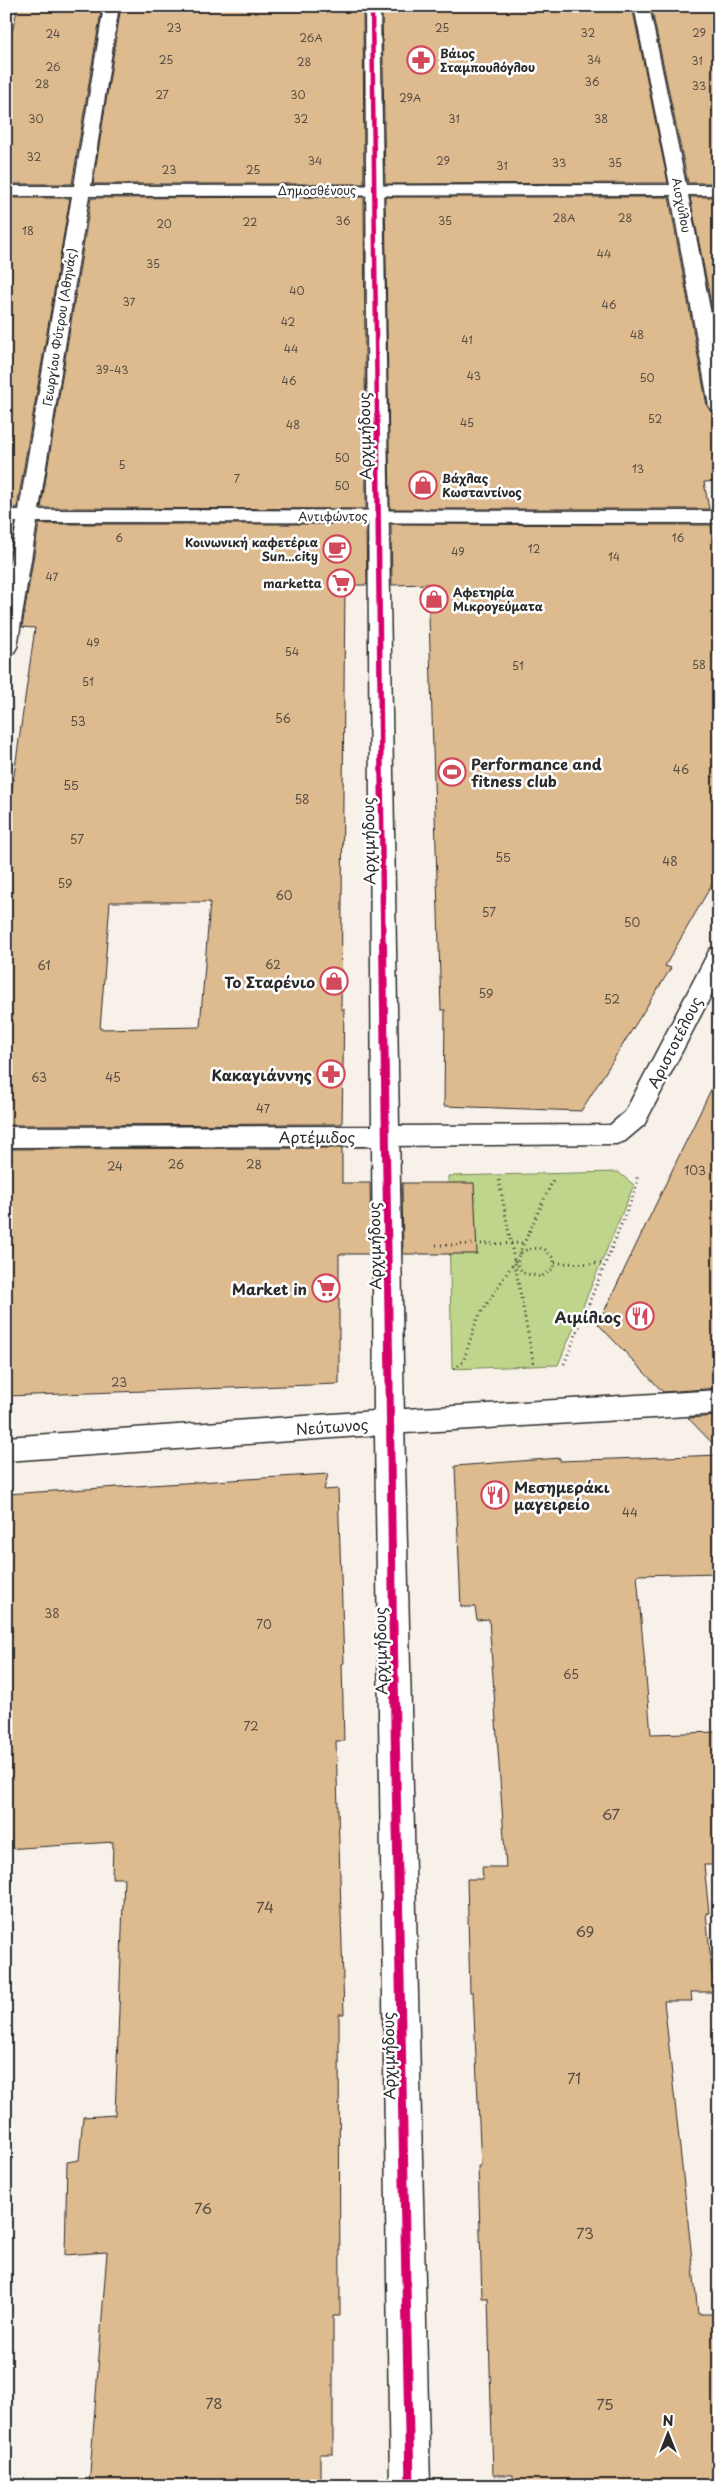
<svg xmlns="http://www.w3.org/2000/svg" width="725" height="2492" font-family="'Playpen Sans',sans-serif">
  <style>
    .green { fill: #bfd58b; stroke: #75805b }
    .building { fill: #deba8f; stroke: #2b2b2b; fill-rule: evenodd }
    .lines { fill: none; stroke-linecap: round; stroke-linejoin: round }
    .minor-casing { stroke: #2b2b2b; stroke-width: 3 }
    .tertiary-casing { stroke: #2b2b2b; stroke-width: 3 }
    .path { stroke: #2b2b2b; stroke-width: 3; stroke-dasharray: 1 4; stroke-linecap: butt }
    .minor { fill: #fff; fill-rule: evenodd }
    .tertiary { fill: #fff; fill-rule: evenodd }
    .cycleway-far3-casing { stroke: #fff; stroke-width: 6 }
    .cycleway-far2-casing { stroke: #fff; stroke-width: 8 }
    .cycleway-far1-casing { stroke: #fff; stroke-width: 11 }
    .cycleway-casing { stroke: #fff; stroke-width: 12 }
    .cycleway-far3 { stroke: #d6006c; stroke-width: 4.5 }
    .cycleway-far2 { stroke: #d6006c; stroke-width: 5.5 }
    .cycleway-far1 { stroke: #d6006c; stroke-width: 8 }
    .cycleway { stroke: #d6006c; stroke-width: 9 }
    .labels { text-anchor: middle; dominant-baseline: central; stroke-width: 5; stroke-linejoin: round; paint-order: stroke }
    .far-number-label { font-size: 11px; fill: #584f44 }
    .far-poi-label { font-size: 12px; font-weight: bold; fill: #2b2b2b; stroke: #fff; text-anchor: start }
    .far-street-label { font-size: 12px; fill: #2b2b2b; stroke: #fff }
    .number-label { font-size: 12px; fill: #584f44 }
    .street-label { font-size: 15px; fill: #2b2b2b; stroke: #fff }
    .poi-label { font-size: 15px; font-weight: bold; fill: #2b2b2b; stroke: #fff; text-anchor: end }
    .near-number-label { font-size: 15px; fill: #584f44 }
  </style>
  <rect width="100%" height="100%" fill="#f8f1e9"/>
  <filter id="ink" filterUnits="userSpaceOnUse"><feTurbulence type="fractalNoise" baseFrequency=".02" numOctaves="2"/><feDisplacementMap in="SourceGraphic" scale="10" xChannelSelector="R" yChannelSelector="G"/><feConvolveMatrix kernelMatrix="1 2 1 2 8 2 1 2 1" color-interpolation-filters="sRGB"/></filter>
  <g filter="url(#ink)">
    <!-- green -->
    <polygon class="green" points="618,1172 634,1185 558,1365 452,1369 448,1176"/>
    <!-- building -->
    <g class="building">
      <polygon points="18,6 102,6 72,184 6,184 6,58"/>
      <polygon points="121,6 363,6 364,184 93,184"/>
      <polygon points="382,6 632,6 668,183 385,184"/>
      <polygon points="651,6 719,6 719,183 688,183"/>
      <polygon points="364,197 366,509 41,508 91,198"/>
      <polygon points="385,197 669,197 707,406 711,412 719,414 719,481 704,482 709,509 390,509"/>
      <polygon points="690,197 719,197 719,344"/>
      <polygon points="6,198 70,198 17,508 6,508"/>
      <polygon points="6,524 15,524 6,571"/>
      <path d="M 39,524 L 366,524 L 367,585 L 345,585 L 341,1009 L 344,1009 L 342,1124 L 6,1125 L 6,831 L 35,628 L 22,627 ZM 110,902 L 210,902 L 200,1027 L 100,1029 Z"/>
      <polygon points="391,524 711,525 719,573 719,872 665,966 671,968 581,1111 444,1106 445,1010 441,1010 428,584 392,585"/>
      <polygon points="719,1073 719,1388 663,1392 598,1324"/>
      <polygon points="342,1148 342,1183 370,1183 371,1254 339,1254 339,1384 6,1396 6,1149"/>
      <polygon points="402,1183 474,1183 477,1254 403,1254"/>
      <polygon points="719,1416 719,1450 688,1418"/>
      <polygon points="719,1455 719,1573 637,1575 651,1734 719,1732 719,1865 704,1865 709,1913 706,1913 714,1992 691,1992 692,2001 664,2001 698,2314 719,2314 719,2486 513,2486 513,2475 493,2475 488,2298 482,2298 478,2166 481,2166 473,1992 470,1992 467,1879 483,1879 482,1867 506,1867 489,1619 477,1620 475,1607 461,1607 455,1466 560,1458 560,1461"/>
      <polygon points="328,1474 324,1490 338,1489 344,1663 342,1664 344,1741 336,1741 344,2014 339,2014 340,2316 333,2316 333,2454 320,2454 320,2486 89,2486 107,2252 65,2255 67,2162 79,2160 83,2117 115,2115 124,1878 112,1878 113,1842 6,1849 6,1494"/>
    </g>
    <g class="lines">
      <!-- minor casing -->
      <g class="minor-casing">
        <g id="minor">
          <polygon points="104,6 119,6 91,186 670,185 634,6 649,6 686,185 719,185 719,195 688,195 719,355 719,412 712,410 709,406 671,195 89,196 39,510 719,511 719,523 37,522 17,647 14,652 6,653 6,583 17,522 6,522 6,510 19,510 72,196 6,196 6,186 74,186"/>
          <polygon points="719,947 719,980 644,1125 625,1141 616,1144 386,1146 377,1143 373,1136 377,1129 386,1126 610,1125 625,1112 707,955 710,949"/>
          <polygon points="719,1390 719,1414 389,1434 379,1430 374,1422 379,1414 389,1410"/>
        </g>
      </g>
      <!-- tertiary casing -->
      <g class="tertiary-casing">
        <polygon id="tertiary" points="365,6 380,6 404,1422 430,2486 390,2486 375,1435 6,1461 6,1437 374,1411 372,1146 6,1147 6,1127 372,1126"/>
      </g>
      <!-- path -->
      <g class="path">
        <polyline points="499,1180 534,1366"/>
        <polyline points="436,1245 525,1243"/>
        <polygon points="540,1248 546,1250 554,1259 554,1268 541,1277 523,1273 517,1264 519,1254 528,1249"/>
        <polyline points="519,1254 553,1180"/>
        <polyline points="555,1263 605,1264"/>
        <polyline points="564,1364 637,1186 637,1174"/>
        <polyline points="454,1369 463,1362 477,1319 516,1259"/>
      </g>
      <!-- minor -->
      <use href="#minor" class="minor"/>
      <!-- tertiary -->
      <use href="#tertiary" class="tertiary"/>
      <!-- cycleway-far3 casing -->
      <g class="cycleway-far3-casing">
        <polyline id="cycleway-far3" points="372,6 377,415"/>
      </g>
      <!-- cycleway-far2 casing -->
      <g class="cycleway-far2-casing">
        <polyline id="cycleway-far2" points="377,414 383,946"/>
      </g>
      <!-- cycleway-far1 casing -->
      <g class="cycleway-far1-casing">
        <polyline id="cycleway-far1" points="383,944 393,1624"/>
      </g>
      <!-- cycleway casing -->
      <g class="cycleway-casing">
        <polyline id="cycleway" points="393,1623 410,2486"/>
      </g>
      <!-- cycleway-far3 -->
      <use href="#cycleway-far3" class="cycleway-far3"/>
      <!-- cycleway-far2 -->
      <use href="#cycleway-far2" class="cycleway-far2"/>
      <!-- cycleway-far1 -->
      <use href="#cycleway-far1" class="cycleway-far1"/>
      <!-- cycleway -->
      <use href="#cycleway" class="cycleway"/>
    </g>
  </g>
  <!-- icons -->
  <defs>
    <g id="pharmacy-ring" transform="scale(1.4375)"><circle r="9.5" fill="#fff" stroke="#d1495b" stroke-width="1.5"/><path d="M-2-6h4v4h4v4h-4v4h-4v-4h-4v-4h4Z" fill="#d1495b"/></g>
    <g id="shop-ring" transform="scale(1.4375)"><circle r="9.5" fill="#fff" stroke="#d1495b" stroke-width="1.5"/><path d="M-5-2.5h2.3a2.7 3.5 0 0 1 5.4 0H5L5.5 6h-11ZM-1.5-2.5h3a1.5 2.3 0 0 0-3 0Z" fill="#d1495b"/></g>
    <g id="cafe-ring" transform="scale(1.4375)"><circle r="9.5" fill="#fff" stroke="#d1495b" stroke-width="1.5"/><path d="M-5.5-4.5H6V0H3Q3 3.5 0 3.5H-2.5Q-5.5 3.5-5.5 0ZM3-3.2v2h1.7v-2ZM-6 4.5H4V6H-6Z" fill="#d1495b"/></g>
    <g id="supermarket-ring" transform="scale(1.4375)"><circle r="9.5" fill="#fff" stroke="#d1495b" stroke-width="1.5"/><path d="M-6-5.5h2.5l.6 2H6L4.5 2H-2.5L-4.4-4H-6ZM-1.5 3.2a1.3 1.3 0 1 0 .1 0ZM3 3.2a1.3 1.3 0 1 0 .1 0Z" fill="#d1495b"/></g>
    <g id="stadium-ring" transform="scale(1.4375)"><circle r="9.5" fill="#fff" stroke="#d1495b" stroke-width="1.5"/><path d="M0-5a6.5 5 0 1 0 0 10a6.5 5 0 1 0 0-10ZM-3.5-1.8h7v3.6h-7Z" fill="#d1495b"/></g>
    <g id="restaurant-ring" transform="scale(1.4375)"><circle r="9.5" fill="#fff" stroke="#d1495b" stroke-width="1.5"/><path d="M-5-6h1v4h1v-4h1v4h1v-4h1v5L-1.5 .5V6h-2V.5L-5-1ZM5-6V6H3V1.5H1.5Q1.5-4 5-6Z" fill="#d1495b"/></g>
  </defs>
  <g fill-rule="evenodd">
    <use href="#pharmacy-ring" x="421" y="60"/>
    <use href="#shop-ring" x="423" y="485"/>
    <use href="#cafe-ring" x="337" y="549"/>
    <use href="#supermarket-ring" x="341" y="583"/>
    <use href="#shop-ring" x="434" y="599"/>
    <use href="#stadium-ring" x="452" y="772"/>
    <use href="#shop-ring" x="334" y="981"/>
    <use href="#pharmacy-ring" x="331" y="1074"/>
    <use href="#supermarket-ring" x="326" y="1288"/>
    <use href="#restaurant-ring" x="640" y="1316"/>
    <use href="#restaurant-ring" x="495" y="1495"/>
  </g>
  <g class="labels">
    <!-- far-number labels -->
    <g class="far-number-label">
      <text x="174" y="27">23</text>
      <text x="442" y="27">25</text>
      <text x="588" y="32">32</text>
      <text x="699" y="32">29</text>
      <text x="53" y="33">24</text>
      <text x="311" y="37">26Α</text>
      <text x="166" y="59">25</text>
      <text x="594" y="59">34</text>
      <text x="697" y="60">31</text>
      <text x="304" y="61">28</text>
      <text x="53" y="66">26</text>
      <text x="592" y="81">36</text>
      <text x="42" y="83">28</text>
      <text x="699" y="85">33</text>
      <text x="162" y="94">27</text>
      <text x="298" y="94">30</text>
      <text x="410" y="97">29Α</text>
      <text x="36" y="118">30</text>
      <text x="301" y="118">32</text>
      <text x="454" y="118">31</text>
      <text x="601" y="118">38</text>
      <text x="34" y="156">32</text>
      <text x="315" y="160">34</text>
      <text x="443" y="160">29</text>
      <text x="559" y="162">33</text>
      <text x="615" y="162">35</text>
      <text x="502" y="165">31</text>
      <text x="169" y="169">23</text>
      <text x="253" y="169">25</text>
      <text x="564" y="217">28Α</text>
      <text x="625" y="217">28</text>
      <text x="343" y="220">36</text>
      <text x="445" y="220">35</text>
      <text x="250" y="221">22</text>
      <text x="164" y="223">20</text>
      <text x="28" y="230">18</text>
      <text x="604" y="253">44</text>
      <text x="153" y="263">35</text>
      <text x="297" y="290">40</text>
      <text x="129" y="301">37</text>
      <text x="609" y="304">46</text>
      <text x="288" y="321">42</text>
      <text x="637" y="334">48</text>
      <text x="467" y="339">41</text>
      <text x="291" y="348">44</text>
      <text x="112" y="369">39-43</text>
      <text x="474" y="375">43</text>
      <text x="647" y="377">50</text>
      <text x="289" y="380">46</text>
      <text x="655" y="418">52</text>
      <text x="467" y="422">45</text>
      <text x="293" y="424">48</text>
      <text x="342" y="457">50</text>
      <text x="122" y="464">5</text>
      <text x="638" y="468">13</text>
      <text x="237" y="478">7</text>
      <text x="342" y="485">50</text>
      <text x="119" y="537">6</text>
      <text x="678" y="537">16</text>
      <text x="534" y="548">12</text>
      <text x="458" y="551">49</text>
      <text x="614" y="556">14</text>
      <text x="52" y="576">47</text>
      <text x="93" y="642">49</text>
      <text x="292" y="651">54</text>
      <text x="699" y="664">58</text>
      <text x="518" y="665">51</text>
      <text x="88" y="681">51</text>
    </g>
    <!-- far-poi labels -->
    <g class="far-poi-label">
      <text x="440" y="53">Βάιος<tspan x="440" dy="14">Σταμπουλόγλου</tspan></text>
      <text x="442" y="478">Βάχλας<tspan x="442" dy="14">Κωσταντίνος</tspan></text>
      <text x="318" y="542" text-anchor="end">Κοινωνική καφετέρια<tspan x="318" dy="14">Sun...city</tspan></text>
      <text x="322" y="583" text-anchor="end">marketta</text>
      <text x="453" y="592">Αφετηρία<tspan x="453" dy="14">Μικρογεύματα</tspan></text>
    </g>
    <!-- far-street labels -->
    <g class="far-street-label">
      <text x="317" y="190">Δημοσθένους</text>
      <text transform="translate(682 205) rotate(79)">Αισχύλου</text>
      <text transform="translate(59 327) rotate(-81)">Γεωργίου Φύτρου (Αθηνάς)</text>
      <text x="333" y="516">Αντιφώντος</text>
    </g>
    <!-- number labels -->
    <g class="number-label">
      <text x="283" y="718">56</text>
      <text x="78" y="721">53</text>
      <text x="681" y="769">46</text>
      <text x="71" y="785">55</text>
      <text x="302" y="799">58</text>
      <text x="77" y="839">57</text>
      <text x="503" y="857">55</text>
      <text x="670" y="861">48</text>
      <text x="65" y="883">59</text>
      <text x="284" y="895">60</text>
      <text x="489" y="912">57</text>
      <text x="632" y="922">50</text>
      <text x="273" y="964">62</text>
      <text x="44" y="965">61</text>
      <text x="486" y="993">59</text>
      <text x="612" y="999">52</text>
      <text x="39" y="1077">63</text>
      <text x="113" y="1077">45</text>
      <text x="263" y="1108">47</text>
      <text x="176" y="1164">26</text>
      <text x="254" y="1164">28</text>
      <text x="115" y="1166">24</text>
      <text x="695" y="1170">103</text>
      <text x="119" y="1382">23</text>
      <text x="630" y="1512">44</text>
      <text x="52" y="1613">38</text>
      <text x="264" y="1624">70</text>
      <text x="571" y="1674">65</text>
      <text x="251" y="1726">72</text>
    </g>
    <!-- street labels -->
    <g class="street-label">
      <text transform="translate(364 436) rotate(-91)">Αρχιμήδους</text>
      <text transform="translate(368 841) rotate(-91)">Αρχιμήδους</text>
      <text transform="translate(674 1042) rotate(-63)">Αριστοτέλους</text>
      <text x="317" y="1136">Αρτέμιδος</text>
      <text transform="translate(374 1246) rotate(-91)">Αρχιμήδους</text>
      <text transform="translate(332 1426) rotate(-4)">Νεύτωνος</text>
      <text transform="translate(380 1651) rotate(-91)">Αρχιμήδους</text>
      <text transform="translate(388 2056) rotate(-91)">Αρχιμήδους</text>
    </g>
    <!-- poi labels -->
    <g class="poi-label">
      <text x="471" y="763" text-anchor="start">Performance and<tspan x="471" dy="17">fitness club</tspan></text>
      <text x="315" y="981">Το Σταρένιο</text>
      <text x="312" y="1074">Κακαγιάννης</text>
      <text x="307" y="1288">Market in</text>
      <text x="621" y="1316">Αιμίλιος</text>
      <text x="514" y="1486" text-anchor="start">Μεσημεράκι<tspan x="514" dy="17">μαγειρείο</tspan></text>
    </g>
    <!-- near-number labels -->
    <g class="near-number-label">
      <text x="611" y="1813">67</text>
      <text x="265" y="1906">74</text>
      <text x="585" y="1930">69</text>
      <text x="574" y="2077">71</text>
      <text x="203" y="2207">76</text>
      <text x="585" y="2232">73</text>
      <text x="214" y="2402">78</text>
      <text x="605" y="2403">75</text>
    </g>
  </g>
  <!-- margin -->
  <rect width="725" height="2492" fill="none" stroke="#fff" stroke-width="25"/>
  <rect x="12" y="12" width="700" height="2467" fill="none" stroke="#2b2b2b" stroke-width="2" filter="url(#ink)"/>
  <!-- north arrow -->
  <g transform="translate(668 2434)" stroke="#ffffff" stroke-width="4" paint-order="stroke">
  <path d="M0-4L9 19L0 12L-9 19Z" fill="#2b2b2b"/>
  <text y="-8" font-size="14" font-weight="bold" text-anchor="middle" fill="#2b2b2b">N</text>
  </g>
</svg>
